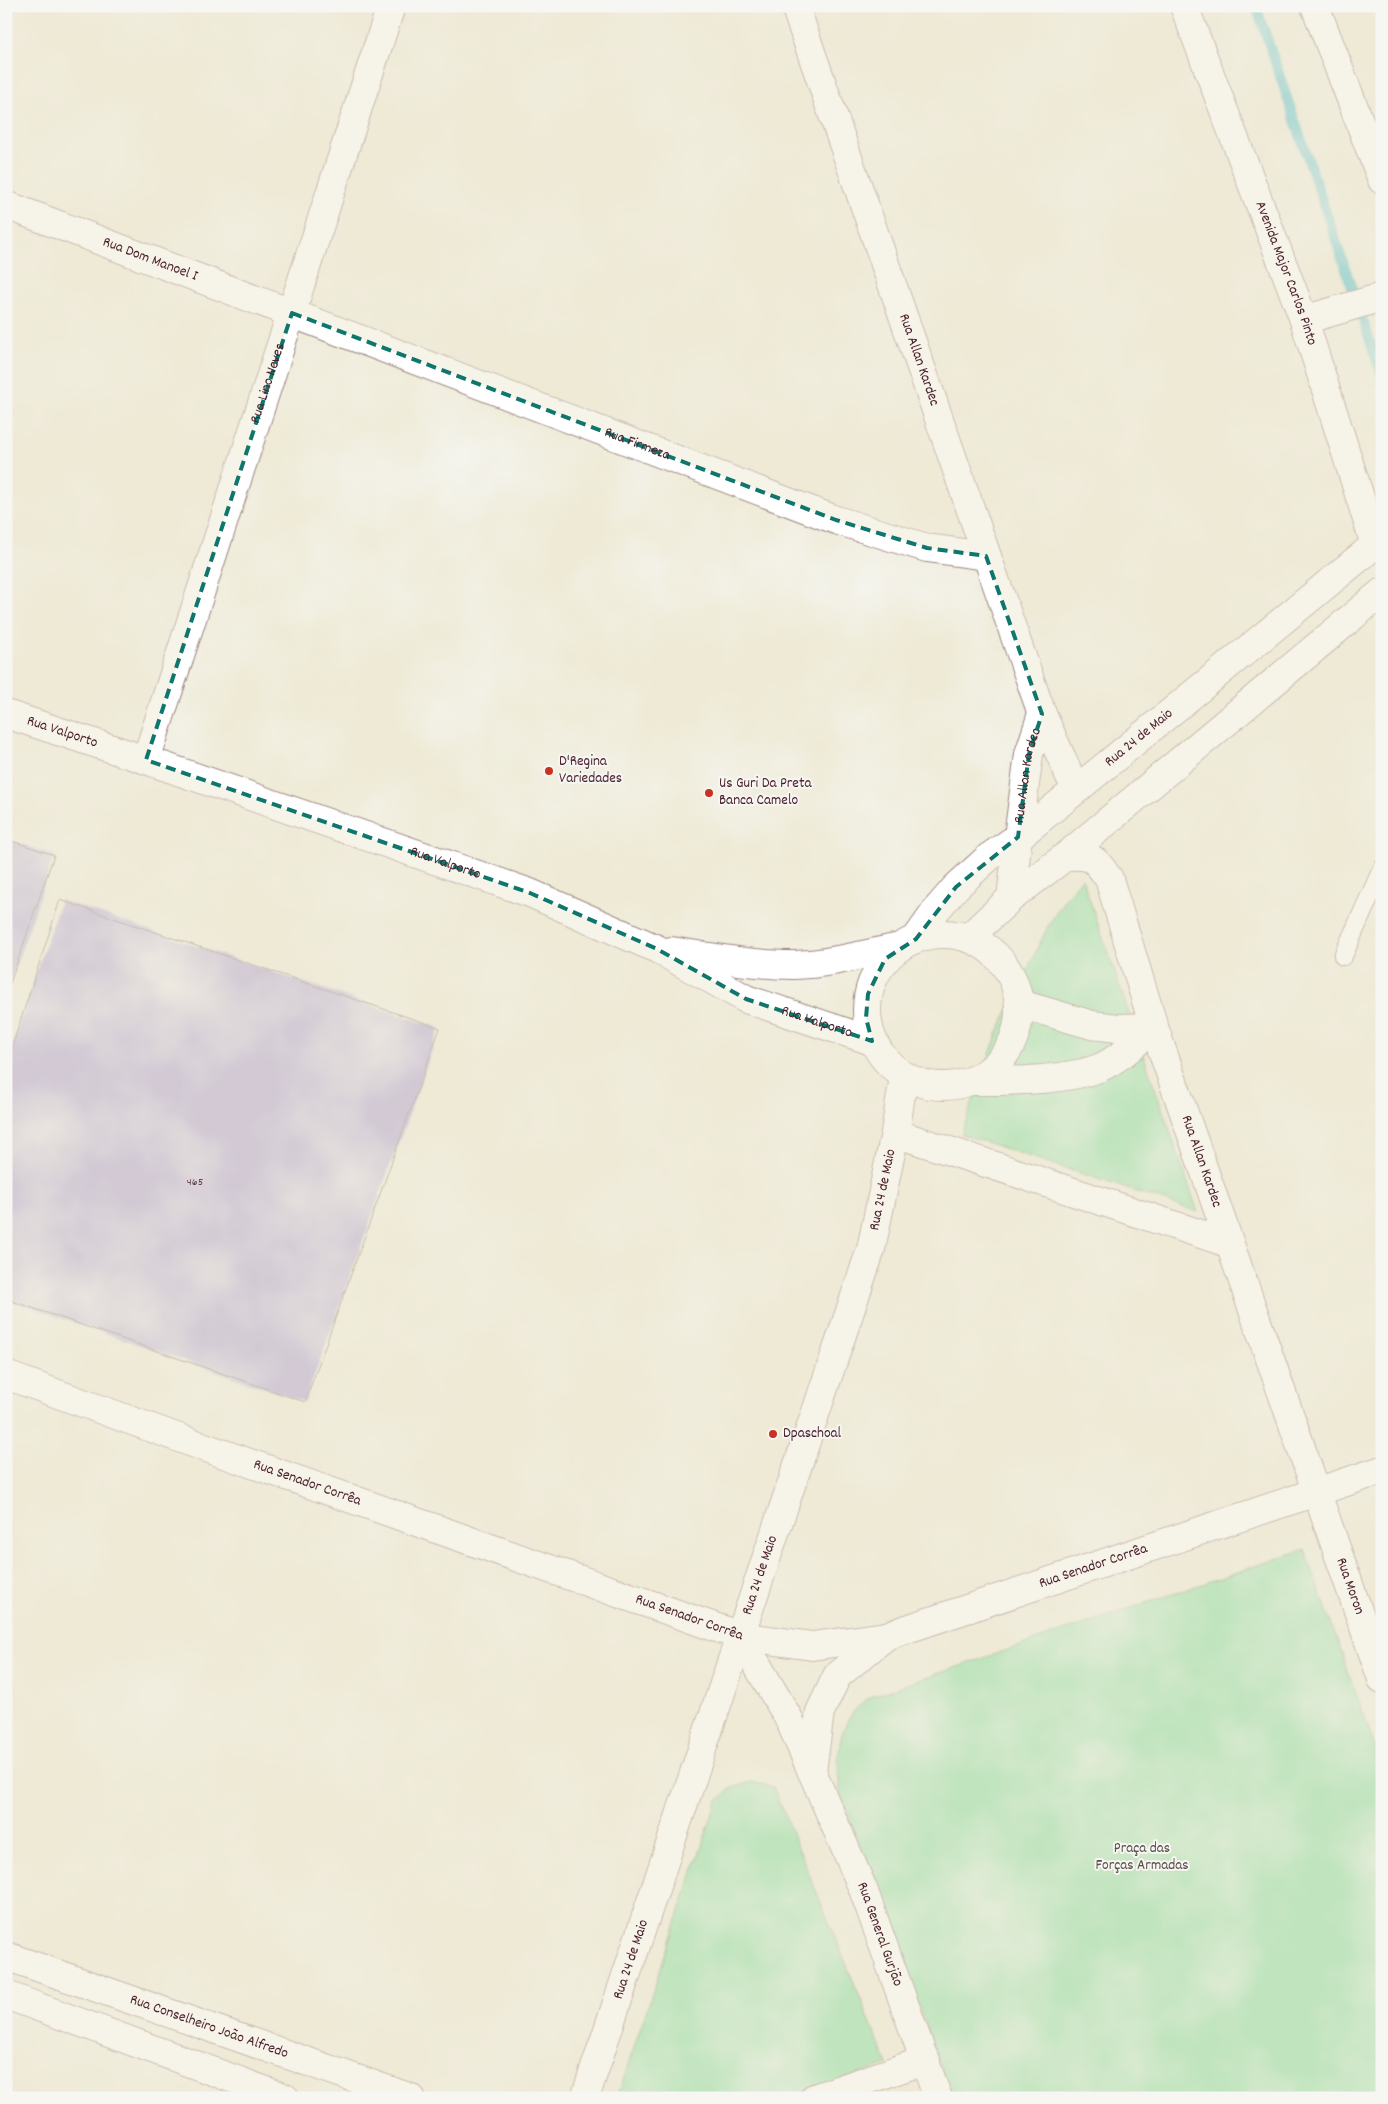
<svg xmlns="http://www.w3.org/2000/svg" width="1388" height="2104" font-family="Dekko,sans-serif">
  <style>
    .green { fill: #88dfa2; stroke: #697f66 }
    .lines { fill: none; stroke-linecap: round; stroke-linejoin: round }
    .stream { stroke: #53bfcc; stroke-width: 10 }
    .building { fill: #afa3d4 }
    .service-casing { stroke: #9c8480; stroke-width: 20 }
    .minor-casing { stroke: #9c8480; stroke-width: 30 }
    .secondary-casing { stroke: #9c8480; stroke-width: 30 }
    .primary-casing { stroke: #9c8480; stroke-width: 30 }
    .service { stroke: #fff; stroke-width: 18 }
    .minor { stroke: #fff; stroke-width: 28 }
    .secondary { stroke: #fff; stroke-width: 28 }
    .primary { stroke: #fff; stroke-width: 28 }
    .marked { fill: none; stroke: #0f766e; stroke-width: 4; stroke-dasharray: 10 6; stroke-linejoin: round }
    .poi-dot { fill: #c8321e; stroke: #f6f6f2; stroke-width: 2 }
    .labels { text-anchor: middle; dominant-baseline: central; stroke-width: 4; stroke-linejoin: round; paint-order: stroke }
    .number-label { font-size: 12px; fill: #634055 }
    .street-label { font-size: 15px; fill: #4a1f2b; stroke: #f6f6f2 }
    .poi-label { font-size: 15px; fill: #4a1f2b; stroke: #f6f6f2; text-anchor: start }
    .park-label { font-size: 15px; fill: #5a4f49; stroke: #f6f6f2 }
  </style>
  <rect width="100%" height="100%" fill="#f6f6f2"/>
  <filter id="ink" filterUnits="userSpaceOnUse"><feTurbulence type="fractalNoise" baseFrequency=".02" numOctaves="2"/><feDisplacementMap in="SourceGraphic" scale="10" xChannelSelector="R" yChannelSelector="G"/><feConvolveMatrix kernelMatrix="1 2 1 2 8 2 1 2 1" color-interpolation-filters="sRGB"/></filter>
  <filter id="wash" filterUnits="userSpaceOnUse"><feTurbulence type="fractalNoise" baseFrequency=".0096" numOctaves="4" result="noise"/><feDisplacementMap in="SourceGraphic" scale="20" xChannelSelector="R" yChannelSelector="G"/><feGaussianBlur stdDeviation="1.12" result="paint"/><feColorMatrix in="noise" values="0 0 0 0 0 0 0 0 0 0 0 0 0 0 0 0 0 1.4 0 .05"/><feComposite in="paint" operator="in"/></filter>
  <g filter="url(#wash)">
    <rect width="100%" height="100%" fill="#eeead5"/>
    <!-- green -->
    <g class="green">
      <polygon points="1082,878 1198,1212 961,1134 998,1032 1048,926 1064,900"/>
      <path d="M 1305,1549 L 1382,1767 L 1382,2098 L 952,2098 L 840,1792 C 836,1755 836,1717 872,1696 Z"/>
      <polygon points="751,1782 773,1787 888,2065 784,2098 617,2098 717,1801 732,1788"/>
    </g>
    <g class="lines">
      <!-- stream -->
      <polyline class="stream" points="1256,6 1382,376"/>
    </g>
    <g id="blocks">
      <!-- building -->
      <g class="building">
        <polygon points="6,839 54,855 7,992 6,992"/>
        <polygon points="60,900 440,1028 305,1402 6,1299 6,1065"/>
      </g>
    </g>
  </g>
  <g filter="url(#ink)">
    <use href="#blocks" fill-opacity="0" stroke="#9c8480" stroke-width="1"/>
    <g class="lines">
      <!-- service casing -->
      <g class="service-casing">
        <polyline id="service" points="1343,956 1382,869"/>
      </g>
      <!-- minor casing -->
      <g class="minor-casing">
        <g id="minor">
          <path id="s1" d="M 795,6 L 1042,714 L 1076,790"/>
          <path id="s2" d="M 1184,6 L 1304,320 L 1375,545"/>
          <polyline points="1315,6 1382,180"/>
          <path id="s3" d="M 6,205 L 836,520 L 927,548 L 986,556"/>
          <polyline points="1304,320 1382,297"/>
          <path id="s4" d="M 146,760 L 391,6"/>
          <path id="s5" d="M 1018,837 L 1029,754 L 1042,714"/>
          <path id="s6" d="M 1066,856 C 1092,855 1094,857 1109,879 L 1154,1027 L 1382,1679"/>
          <polyline points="1020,1004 1092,1025 1118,1028 1154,1027"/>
          <path d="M 974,1081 C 1012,1081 1063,1081 1099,1068 C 1120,1059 1137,1042 1154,1027"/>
          <polyline points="895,1133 1228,1243"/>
          <path id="s7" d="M 740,1636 L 789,1719 L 863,1889 L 938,2098"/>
          <polyline points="812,1772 820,1712 837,1676 886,1636"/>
          <path id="s8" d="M 6,1956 L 411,2098"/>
          <polyline points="6,1995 285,2098"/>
          <polyline points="814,2098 926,2060"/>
        </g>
      </g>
      <!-- secondary casing -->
      <g class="secondary-casing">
        <g id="secondary">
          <path id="s9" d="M 585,2098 L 740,1636"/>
        </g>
      </g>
      <!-- primary casing -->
      <g class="primary-casing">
        <g id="primary">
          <path id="s10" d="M 6,714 L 146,760 L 530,893 L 657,949 L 746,999 L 872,1041"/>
          <polyline points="1011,898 1018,837"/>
          <circle cx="943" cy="1010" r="76"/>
          <polyline points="968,938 1011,898 1066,856 1382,592"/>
          <path id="s11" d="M 916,939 L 937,909 L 956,887 L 989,857 L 1018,837 L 1076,790 L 1382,539"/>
          <path d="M 671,951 C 711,957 753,965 794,965 C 829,964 865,954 900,947"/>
          <path id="s12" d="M 6,1375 L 190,1442 L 740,1636 L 812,1646 L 886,1636 L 1382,1470"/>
          <path id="s13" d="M 740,1636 L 871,1249 L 895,1133 L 904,1076"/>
        </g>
      </g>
      <!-- service -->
      <use href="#service" class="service"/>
      <!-- minor -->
      <use href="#minor" class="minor"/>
      <!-- secondary -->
      <use href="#secondary" class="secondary"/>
      <!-- primary -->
      <use href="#primary" class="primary"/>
    </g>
  </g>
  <!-- marked area -->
  <path d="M0 0H1388V2104H0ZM 292,313 L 836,520 L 927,548 L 986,556 L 1042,714 L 1029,754 L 1018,837 L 956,887 L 916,939 L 885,959 L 868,994 L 866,1018 L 872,1041 L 746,999 L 657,949 L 530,893 L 146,760 Z" fill="#eeead5" fill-opacity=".55" fill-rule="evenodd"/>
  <path class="marked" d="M 292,313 L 836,520 L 927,548 L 986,556 L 1042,714 L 1029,754 L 1018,837 L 956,887 L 916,939 L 885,959 L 868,994 L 866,1018 L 872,1041 L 746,999 L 657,949 L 530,893 L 146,760 Z"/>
  <!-- markers -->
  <g class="poi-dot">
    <circle cx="549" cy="771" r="5"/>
    <circle cx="709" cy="793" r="5"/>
    <circle cx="773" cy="1434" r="5"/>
  </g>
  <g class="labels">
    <!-- number labels -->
    <g class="number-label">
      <text x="195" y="1182">465</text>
    </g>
    <!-- street labels -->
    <g class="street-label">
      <text stroke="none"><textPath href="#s3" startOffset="154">Rua Dom Manoel I</textPath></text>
      <text stroke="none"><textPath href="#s2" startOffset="286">Avenida Major Carlos Pinto</textPath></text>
      <text stroke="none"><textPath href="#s1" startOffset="375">Rua Allan Kardec</textPath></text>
      <text stroke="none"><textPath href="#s4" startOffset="396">Rua Lino Neves</textPath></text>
      <text stroke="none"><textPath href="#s3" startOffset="675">Rua Firmeza</textPath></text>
      <text stroke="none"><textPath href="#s10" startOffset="59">Rua Valporto</textPath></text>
      <text stroke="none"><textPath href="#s11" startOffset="302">Rua 24 de Maio</textPath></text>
      <text stroke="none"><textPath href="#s5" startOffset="62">Rua Allan Kardec</textPath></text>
      <text stroke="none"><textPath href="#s10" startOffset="464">Rua Valporto</textPath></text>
      <text stroke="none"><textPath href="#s10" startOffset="869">Rua Valporto</textPath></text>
      <text stroke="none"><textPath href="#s6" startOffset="350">Rua Allan Kardec</textPath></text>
      <text stroke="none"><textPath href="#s13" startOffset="469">Rua 24 de Maio</textPath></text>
      <text stroke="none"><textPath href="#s12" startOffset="320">Rua Senador Corrêa</textPath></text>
      <text stroke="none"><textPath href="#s12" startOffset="1145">Rua Senador Corrêa</textPath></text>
      <text stroke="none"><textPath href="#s13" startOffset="64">Rua 24 de Maio</textPath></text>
      <text stroke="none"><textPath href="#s6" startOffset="800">Rua Moron</textPath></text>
      <text stroke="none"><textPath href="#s12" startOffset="725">Rua Senador Corrêa</textPath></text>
      <text stroke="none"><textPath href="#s7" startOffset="330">Rua General Gurjão</textPath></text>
      <text stroke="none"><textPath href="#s9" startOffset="146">Rua 24 de Maio</textPath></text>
      <text stroke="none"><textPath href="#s8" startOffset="215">Rua Conselheiro João Alfredo</textPath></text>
    </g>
    <!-- poi labels -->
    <g class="poi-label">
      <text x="559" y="762">D'Regina<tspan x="559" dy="17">Variedades</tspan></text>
      <text x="719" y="784">Us Guri Da Preta<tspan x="719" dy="17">Banca Camelo</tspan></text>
      <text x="783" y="1434">Dpaschoal</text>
    </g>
    <!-- park labels -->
    <g class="park-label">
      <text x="1142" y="1849">Praça das<tspan x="1142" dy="17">Forças Armadas</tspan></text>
    </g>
  </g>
  <!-- margin -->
  <rect width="1388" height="2104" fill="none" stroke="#f6f6f2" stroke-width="25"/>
</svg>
